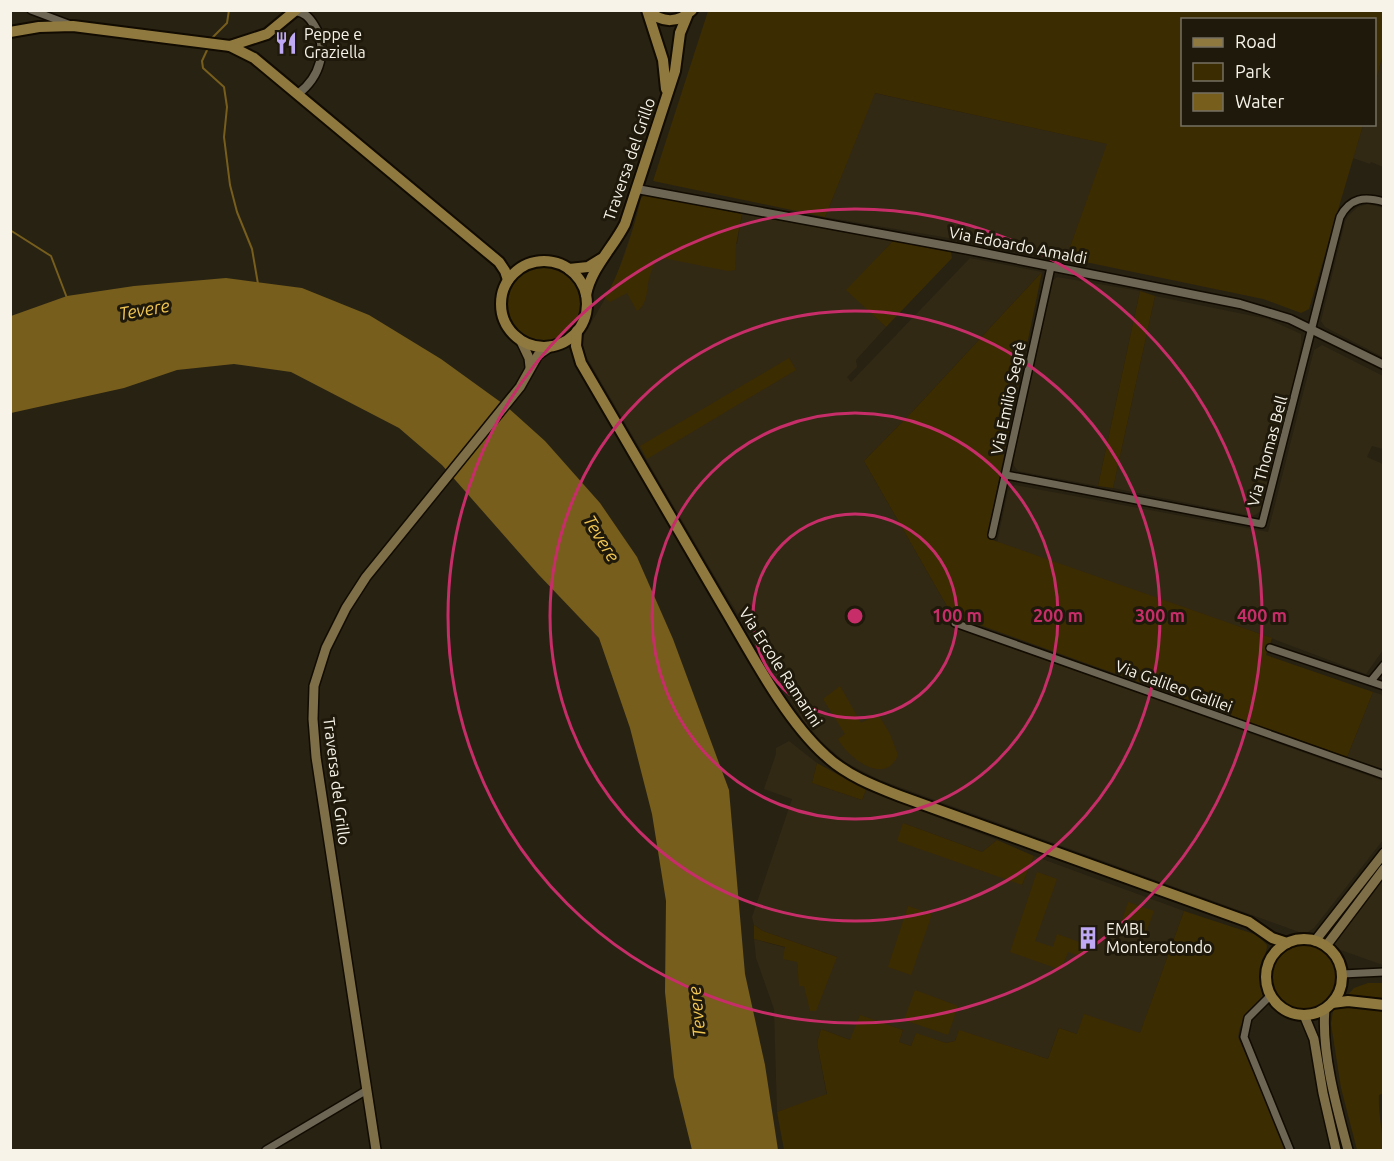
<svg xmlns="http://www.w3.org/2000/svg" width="1394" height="1161" font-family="Ubuntu,sans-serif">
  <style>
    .built { fill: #322914 }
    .green { fill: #3c2c01 }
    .water { fill: #775e1c }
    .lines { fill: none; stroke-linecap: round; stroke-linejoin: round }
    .stream { stroke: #775e1c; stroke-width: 2 }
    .minor-casing { stroke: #110b01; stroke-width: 10 }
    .tertiary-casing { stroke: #110b01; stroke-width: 11 }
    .secondary-casing { stroke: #110b01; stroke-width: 12 }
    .primary-casing { stroke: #110b01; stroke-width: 14 }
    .minor { stroke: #6d6655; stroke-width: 7 }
    .tertiary { stroke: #6d6655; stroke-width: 8 }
    .secondary { stroke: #7e6f49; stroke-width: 9 }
    .primary { stroke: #8f793e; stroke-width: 10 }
    .ring { fill: none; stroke: #c72e69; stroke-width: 3 }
    .labels { text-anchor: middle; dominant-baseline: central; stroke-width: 6; stroke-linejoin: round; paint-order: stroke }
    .poi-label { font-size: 16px; fill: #f7f3e9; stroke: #1e190a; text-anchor: start }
    .street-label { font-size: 16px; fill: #f7f3e9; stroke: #1e190a }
    .water-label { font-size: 18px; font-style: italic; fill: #f2c652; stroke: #1e190a }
    .centre { fill: #c72e69; stroke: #1e190a; stroke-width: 3 }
    .ring-label { font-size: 18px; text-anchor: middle; font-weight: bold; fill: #c72e69; stroke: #1e190a; stroke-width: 6; stroke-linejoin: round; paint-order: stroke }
  </style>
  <rect width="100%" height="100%" fill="#282213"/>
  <!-- built -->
  <g class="built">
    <polygon points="1383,54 1383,167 1371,162 1370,164 1353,158 1363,125 1374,124 1375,84"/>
    <polygon points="874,93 1108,144 1066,258 825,217"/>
    <polygon points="1368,204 1383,208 1383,357 1325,327 1321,321 1345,222 1348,216 1358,207"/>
    <polygon points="742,214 893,241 847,290 886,327 856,360 857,367 847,377 851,382 970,258 1042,272 913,411 864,461 952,615 948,625 1383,781 1383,840 1314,928 1308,932 1299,932 880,780 845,762 821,741 803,720 717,580 579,344 614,283 635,222 737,244"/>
    <polygon points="1057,277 1140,291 1098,486 1018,471 1014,466 1013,460 1052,281"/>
    <polygon points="1155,296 1268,319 1301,334 1301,344 1294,381 1261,510 1257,514 1252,516 1113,488"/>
    <polygon points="1322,345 1383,376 1383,449 1372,446 1367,457 1383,464 1383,650 1366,674 1263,635 997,543 1008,491 1015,485 1268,532 1314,350"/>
    <polygon points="1373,692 1383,695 1383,769 1347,757"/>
    <polygon points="789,741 817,763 812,783 862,800 866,790 997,840 982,852 903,823 1022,885 1034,856 1184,911 1140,1034 1077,1034 1059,1028 1048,1059 959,1031 955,1041 946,1043 916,1034 911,1046 899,1042 903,1030 887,1025 850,1040 821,1029 817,1043 827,1096 777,1112 774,1009 756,958 754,939 786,948 797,962 800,986 804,986 837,957 763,931 754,925 752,917 792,799 764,789 776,754 776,748"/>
    <polygon points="1383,879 1383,965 1332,947"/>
  </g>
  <!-- green -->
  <g class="green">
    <polygon points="708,11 1383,11 1383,54 1375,84 1374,20 1182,20 1182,124 1363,125 1309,309 1301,313 1263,299 1066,258 1107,144 875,93 825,217 653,181"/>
    <path d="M 645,195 L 742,214 L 736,245 L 735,270 L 728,271 L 658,257 C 655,262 652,269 650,275 C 646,287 649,303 637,311 L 627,293 L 610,302 L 605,298 C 622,268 633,232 641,198 Z"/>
    <polygon points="893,241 951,252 952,258 886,327 846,290"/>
    <circle cx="544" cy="304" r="36"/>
    <polygon points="1042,272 987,538 1272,638 1266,655 1373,692 1347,757 952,615 864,461 913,411"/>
    <polygon points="1140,291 1155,296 1113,488 1098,486"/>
    <polygon points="789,358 796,370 647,459 640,446"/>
    <path d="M 840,686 L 861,723 L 878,714 L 890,734 L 898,755 C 885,786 849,759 838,739 L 845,734 L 823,699 Z"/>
    <polygon points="817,763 866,790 862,800 812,783"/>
    <polygon points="903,823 982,852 997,840 1034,856 1022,885 897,841"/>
    <polygon points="1037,872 1057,879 1035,941 1053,947 1057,934 1088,945 1083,957 1068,952 1061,970 1010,952"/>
    <polygon points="1128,902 1154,911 1145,935 1120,927"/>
    <polygon points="908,906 932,914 911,975 888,967"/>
    <path d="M 1184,911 L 1257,935 L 1267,945 C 1267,953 1263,957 1261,964 C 1257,976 1262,987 1263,999 L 1240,1027 L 1238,1037 L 1288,1150 L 784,1150 L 777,1112 L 827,1094 L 817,1043 L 821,1029 L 850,1040 L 860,1015 L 903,1030 L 899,1042 L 911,1046 L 916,1033 L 946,1043 L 955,1041 L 959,1030 L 1048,1059 L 1059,1028 L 1077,1034 L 1084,1014 L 1140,1033 Z"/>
    <polygon points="754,925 763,931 837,957 816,1011 810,1011 804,986 799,986 797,962 783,959 785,947 754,939"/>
    <circle cx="1304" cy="976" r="33"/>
    <path d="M 1368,983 L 1383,983 L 1384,1093 L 1379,1095 C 1378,1114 1383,1131 1383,1150 L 1357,1150 L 1341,1088 L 1331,1024 L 1333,1011 L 1354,988 Z"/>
    <polygon points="915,990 958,1006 948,1035 904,1020"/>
  </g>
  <!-- water -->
  <polygon class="water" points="226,278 302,288 369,315 441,359 506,406 545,441 600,503 637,557 673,639 729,790 745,974 765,1065 778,1150 692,1150 674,1077 665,992 666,901 652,814 630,728 599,638 538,574 442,465 399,428 291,372 234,364 177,370 124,388 11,413 11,316 67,296 134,286"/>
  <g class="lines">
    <!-- stream -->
    <g class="stream">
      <polyline points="147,10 148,10"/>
      <polyline points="211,39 227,23 229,10"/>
      <polyline points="208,48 202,61 203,68 224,87 227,107 224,137 230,185 237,212 252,249 258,284"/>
      <polyline points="10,230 51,256 67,298"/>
    </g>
    <!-- minor casing -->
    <g class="minor-casing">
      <g id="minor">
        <polyline points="31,10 71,25"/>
        <path d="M 1006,475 L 1262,524 L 1340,217 C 1350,198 1364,196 1384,202"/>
        <polyline points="992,535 1051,267"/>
        <polyline points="955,623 1384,775"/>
        <polyline points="1270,648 1384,686"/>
        <polyline points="1371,681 1384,665"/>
        <polyline points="1342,974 1384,972"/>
        <polyline points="1271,995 1248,1018 1244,1037 1290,1150"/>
        <polyline points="266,1150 367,1090"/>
      </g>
    </g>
    <!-- tertiary casing -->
    <g class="tertiary-casing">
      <g id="tertiary">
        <path d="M 296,11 C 305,13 309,17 314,25 C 329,49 320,77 298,94"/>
        <polyline points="637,189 969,250 1240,304 1290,319 1384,365"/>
      </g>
    </g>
    <!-- secondary casing -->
    <g class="secondary-casing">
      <g id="secondary">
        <polyline points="520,339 529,358 530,367"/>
        <polyline points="1315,941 1384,853"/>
        <polyline points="1326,946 1384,869"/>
        <path d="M 1325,1009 C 1321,1052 1337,1109 1348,1150"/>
        <polyline points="1304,1015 1314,1039 1323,1093 1336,1150"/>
        <polyline points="376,1150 316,757 313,719 314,686 326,648 346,608 366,577 520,387 538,355 551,346"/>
      </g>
    </g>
    <!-- primary casing -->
    <g class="primary-casing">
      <g id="primary">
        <polyline points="647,10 663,60 666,89"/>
        <path d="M 648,10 C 662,24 679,23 692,10"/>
        <polyline points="10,32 39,27 73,26 230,46 267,34 296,10"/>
        <polyline points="230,46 254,58 499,262 505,271 508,280"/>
        <circle cx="544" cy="304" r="43"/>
        <polyline points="569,269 588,267 601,259"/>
        <path d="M 586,295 C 591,268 613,248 625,224 L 675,71 L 680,33 L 687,16"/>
        <path d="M 577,331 L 576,346 L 581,363 C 628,444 676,525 723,606 C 751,653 785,719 825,755 C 846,775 874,786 900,796 L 1249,922 L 1272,938 L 1287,943"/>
        <circle cx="1304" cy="977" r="38"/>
        <polyline points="1332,1003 1348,1001 1384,1005"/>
      </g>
    </g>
    <!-- minor -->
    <use href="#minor" class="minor"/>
    <!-- tertiary -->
    <use href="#tertiary" class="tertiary"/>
    <!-- secondary -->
    <use href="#secondary" class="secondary"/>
    <!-- primary -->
    <use href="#primary" class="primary"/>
  </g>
  <!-- distance rings -->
  <g class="ring">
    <circle cx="855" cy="616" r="102"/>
    <circle cx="855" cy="616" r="203"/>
    <circle cx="855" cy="616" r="305"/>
    <circle cx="855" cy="616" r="407"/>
  </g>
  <!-- icons -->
  <defs>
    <g id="restaurant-bare" transform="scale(1.8)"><path d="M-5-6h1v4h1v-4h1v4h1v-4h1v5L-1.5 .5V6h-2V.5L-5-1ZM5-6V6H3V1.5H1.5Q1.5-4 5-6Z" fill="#bfa8f4" stroke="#1e190a" stroke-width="2.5" paint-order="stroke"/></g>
    <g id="building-bare" transform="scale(1.8)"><path d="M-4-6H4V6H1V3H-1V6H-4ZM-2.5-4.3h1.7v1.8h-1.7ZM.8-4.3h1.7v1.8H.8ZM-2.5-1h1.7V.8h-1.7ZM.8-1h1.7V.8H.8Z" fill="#bfa8f4" stroke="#1e190a" stroke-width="2.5" paint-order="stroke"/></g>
  </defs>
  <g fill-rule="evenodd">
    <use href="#restaurant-bare" x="286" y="43"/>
    <use href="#building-bare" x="1088" y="938"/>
  </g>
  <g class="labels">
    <!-- poi labels -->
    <g class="poi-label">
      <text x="304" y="34">Peppe e<tspan x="304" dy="18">Graziella</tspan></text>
      <text x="1106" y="929">EMBL<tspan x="1106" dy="18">Monterotondo</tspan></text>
    </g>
    <!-- street labels -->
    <g class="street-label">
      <text transform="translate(629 159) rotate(-71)">Traversa del Grillo</text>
      <text transform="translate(1018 245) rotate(11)">Via Edoardo Amaldi</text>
      <text transform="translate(1008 398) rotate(-78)">Via Emilio Segrè</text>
      <text transform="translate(1267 451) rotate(-75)">Via Thomas Bell</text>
      <text transform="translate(781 667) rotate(57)">Via Ercole Ramarini</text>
      <text transform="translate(1174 686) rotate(20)">Via Galileo Galilei</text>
      <text transform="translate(337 781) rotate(83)">Traversa del Grillo</text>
    </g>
    <!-- water labels -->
    <g class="water-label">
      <text transform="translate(144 309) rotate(-10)">Tevere</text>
      <text transform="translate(602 538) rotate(58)">Tevere</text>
      <text transform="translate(696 1012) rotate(-96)">Tevere</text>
    </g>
  </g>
  <circle cx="855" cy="616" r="9" class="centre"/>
  <g class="ring-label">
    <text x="957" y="622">100 m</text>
    <text x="1058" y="622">200 m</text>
    <text x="1160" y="622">300 m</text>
    <text x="1262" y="622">400 m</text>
  </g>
  <!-- border -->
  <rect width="1394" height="1161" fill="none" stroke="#f7f3e9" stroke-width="24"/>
  <!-- legend -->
  <rect x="1181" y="18" width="195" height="108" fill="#1e190a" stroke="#757063" stroke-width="1.5"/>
  <rect x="1193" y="38" width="30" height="9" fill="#8f793e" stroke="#757063" stroke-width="1.5"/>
  <text x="1235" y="48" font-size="18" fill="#f7f3e9">Road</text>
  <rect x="1193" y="63" width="30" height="18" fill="#3c2c01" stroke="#757063" stroke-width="1.5"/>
  <text x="1235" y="78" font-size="18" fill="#f7f3e9">Park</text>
  <rect x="1193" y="93" width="30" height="18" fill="#775e1c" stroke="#757063" stroke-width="1.5"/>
  <text x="1235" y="108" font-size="18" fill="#f7f3e9">Water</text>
</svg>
